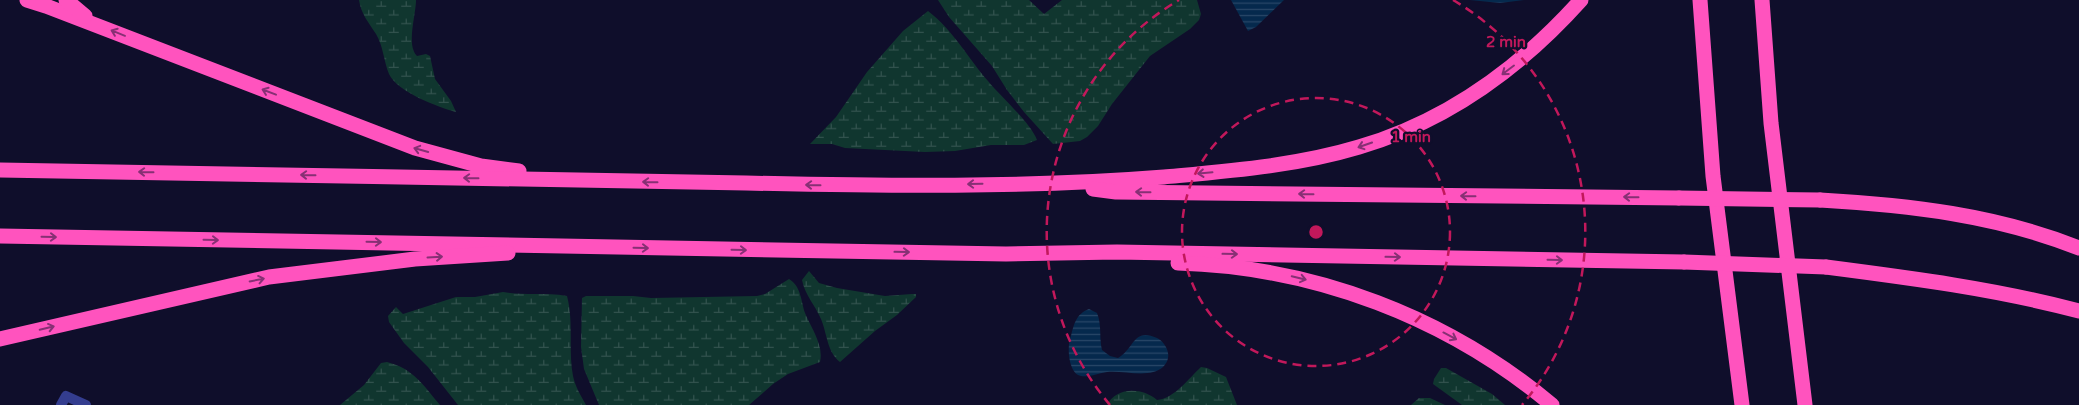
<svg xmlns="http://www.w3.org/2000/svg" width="2079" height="405" font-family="'Varela Round',sans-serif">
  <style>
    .wetland { fill: url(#wetland-marsh) }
    .water { fill: url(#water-rules) }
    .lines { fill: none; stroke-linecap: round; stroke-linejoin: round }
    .street { stroke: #343d8f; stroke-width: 10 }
    .highway { stroke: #ff53be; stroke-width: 15 }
    .highway-bridge { stroke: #ff53be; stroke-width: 15 }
    .oneway { stroke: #873074 }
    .ring { fill: none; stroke: #c2185b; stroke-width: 2.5; stroke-dasharray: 9 6 }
    .centre { fill: #c2185b; stroke: #0f0e2b; stroke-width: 2.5 }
    .ring-label { font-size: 15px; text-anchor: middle; font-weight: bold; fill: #c2185b; stroke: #0f0e2b; stroke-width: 4.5; stroke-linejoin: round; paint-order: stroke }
  </style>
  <defs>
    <pattern id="wetland-marsh" width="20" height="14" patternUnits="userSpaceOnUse" patternTransform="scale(1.25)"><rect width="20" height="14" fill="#10362f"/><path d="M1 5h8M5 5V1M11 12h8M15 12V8" fill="none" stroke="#32524e"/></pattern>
    <pattern id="water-rules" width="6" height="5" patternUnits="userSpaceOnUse" patternTransform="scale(1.25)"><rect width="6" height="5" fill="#05294d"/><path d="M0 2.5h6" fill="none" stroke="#294768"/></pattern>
  </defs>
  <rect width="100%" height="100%" fill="#0f0e2b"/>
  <!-- wetland -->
  <g class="wetland">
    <path d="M 359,0 L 416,0 C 416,15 406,45 417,56 L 426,54 L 430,56 L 435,79 L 451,101 L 456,112 C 438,107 397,92 389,74 C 384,62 383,45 376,34 C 369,23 361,14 359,0 Z"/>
    <polygon points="938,0 1029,0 1044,14 1062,0 1197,0 1201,14 1199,20 1190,29 1150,56 1112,104 1098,126 1087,137 1080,141 1053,144 1024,112 1007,90 992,66 949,17"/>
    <path d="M 928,11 C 953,30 968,58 988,81 C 1001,97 1030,122 1037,140 L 1024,145 L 991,145 L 955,151 L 925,152 L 845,148 L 832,144 L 810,144 L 836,117 L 867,72 L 903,31 Z"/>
    <path d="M 809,271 L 819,283 L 837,288 L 885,296 L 912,294 L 916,294 L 916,297 L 897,315 L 875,331 L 840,362 C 827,352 827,333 821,319 C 815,305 805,295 802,280 Z"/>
    <path d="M 789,279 C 801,286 801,301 805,313 C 811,328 824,345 820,362 L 788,374 L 773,384 L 749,405 L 599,405 L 584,369 L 581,347 L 582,298 L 586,296 L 633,296 L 651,298 L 757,296 L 765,294 Z"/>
    <path d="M 503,292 C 524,296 545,292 567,296 C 574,323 568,350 573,376 C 575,386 581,396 586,405 L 458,405 L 428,367 L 404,343 L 389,322 L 388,316 L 396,307 L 403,314 L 456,297 L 475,297 Z"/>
    <path d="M 387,362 C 414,369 423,385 440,405 L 340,405 L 364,385 L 381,363 Z"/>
    <path d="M 1201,367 L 1207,368 L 1226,377 L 1237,405 L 1107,405 C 1116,387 1142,387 1157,400 C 1174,399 1189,378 1201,367 Z"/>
    <polygon points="1441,368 1446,368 1492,394 1505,405 1462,405 1433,384 1434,379"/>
    <polygon points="1419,398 1430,398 1445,405 1411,405"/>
  </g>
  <!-- water -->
  <g class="water">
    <polygon points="1231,0 1284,0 1256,27 1248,31"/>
    <polygon points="1470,0 1524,0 1500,3"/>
    <path d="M 1089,309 L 1097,313 C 1102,325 1099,338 1102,350 L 1110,356 L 1118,358 C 1135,348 1133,327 1157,338 C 1163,341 1167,347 1168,353 C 1169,358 1167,363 1163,367 C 1150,379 1123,370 1107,372 C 1098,373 1086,379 1078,375 C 1068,369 1067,345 1071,336 C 1074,324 1076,314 1089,309 Z"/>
  </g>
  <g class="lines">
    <!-- street -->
    <polyline class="street" points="61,405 66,396 86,405"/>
    <!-- highway -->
    <g class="highway">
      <polyline points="27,0 46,6 415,148 481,166 519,171"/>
      <polyline points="66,0 85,16"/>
      <polyline points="1700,0 1713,176 1742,405"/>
      <polyline points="1762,0 1771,123 1805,405"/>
      <path d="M 0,170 C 249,174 497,179 746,183 C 885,186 1025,188 1164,177 C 1229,171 1296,166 1359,147 C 1447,121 1520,68 1581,0"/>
      <polyline points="1093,189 1116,192 1679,198"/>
      <path d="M 1820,200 C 1909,205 1996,215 2079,248"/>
      <polyline points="0,236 1006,254 1117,252 1684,262"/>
      <path d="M 1178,263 C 1315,267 1447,317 1552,405"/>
      <path d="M 1826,267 C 1911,278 1996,289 2079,311"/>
      <polyline points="0,339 269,277 415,259 508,253"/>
    </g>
    <!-- highway-bridge -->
    <g class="highway-bridge">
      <polyline points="1679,198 1820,200"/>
      <polyline points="1684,262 1826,267"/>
    </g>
  </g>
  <!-- one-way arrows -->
  <defs><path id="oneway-shaft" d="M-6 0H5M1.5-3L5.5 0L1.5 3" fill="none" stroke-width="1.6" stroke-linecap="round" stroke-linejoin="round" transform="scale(1.25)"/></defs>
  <g class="oneway">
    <use href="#oneway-shaft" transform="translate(118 33) rotate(-158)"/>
    <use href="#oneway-shaft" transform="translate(1508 70) rotate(143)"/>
    <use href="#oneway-shaft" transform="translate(269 92) rotate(-159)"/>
    <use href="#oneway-shaft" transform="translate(1365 145) rotate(161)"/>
    <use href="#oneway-shaft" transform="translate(421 150) rotate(-164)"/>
    <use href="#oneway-shaft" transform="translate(146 172) rotate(-179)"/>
    <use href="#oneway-shaft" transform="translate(1205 173) rotate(175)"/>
    <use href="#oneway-shaft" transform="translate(308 175) rotate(-179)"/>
    <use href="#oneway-shaft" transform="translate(471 178) rotate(-179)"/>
    <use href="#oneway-shaft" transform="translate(650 182) rotate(-179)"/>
    <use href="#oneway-shaft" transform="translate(975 184) rotate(179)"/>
    <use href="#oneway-shaft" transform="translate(813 185) rotate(-179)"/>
    <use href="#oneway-shaft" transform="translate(1143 192) rotate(-179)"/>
    <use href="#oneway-shaft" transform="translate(1306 194) rotate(-179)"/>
    <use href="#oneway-shaft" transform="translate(1468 196) rotate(-179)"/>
    <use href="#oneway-shaft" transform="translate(1631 197) rotate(-179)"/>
    <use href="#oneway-shaft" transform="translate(49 237) rotate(1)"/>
    <use href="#oneway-shaft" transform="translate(211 240) rotate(1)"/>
    <use href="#oneway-shaft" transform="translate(374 242) rotate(1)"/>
    <use href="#oneway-shaft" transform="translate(641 248) rotate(1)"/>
    <use href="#oneway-shaft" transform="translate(739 250) rotate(1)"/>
    <use href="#oneway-shaft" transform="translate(902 252) rotate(1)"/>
    <use href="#oneway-shaft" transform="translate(1230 254) rotate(1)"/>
    <use href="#oneway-shaft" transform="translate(435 257) rotate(-3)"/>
    <use href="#oneway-shaft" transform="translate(1393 257) rotate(1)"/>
    <use href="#oneway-shaft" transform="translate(1555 260) rotate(1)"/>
    <use href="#oneway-shaft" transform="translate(1299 278) rotate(14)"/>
    <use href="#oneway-shaft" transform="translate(257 280) rotate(-11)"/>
    <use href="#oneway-shaft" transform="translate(47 328) rotate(-13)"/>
    <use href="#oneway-shaft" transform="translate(1450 336) rotate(28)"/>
  </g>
  <!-- distance rings -->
  <g class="ring">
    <circle cx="1316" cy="232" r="134"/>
    <path d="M1110 405A269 269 0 0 1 1179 0M1453 0A269 269 0 0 1 1522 405"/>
  </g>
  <circle cx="1316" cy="232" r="8" class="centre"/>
  <g class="ring-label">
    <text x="1506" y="47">2 min</text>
    <text x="1411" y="142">1 min</text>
  </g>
</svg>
